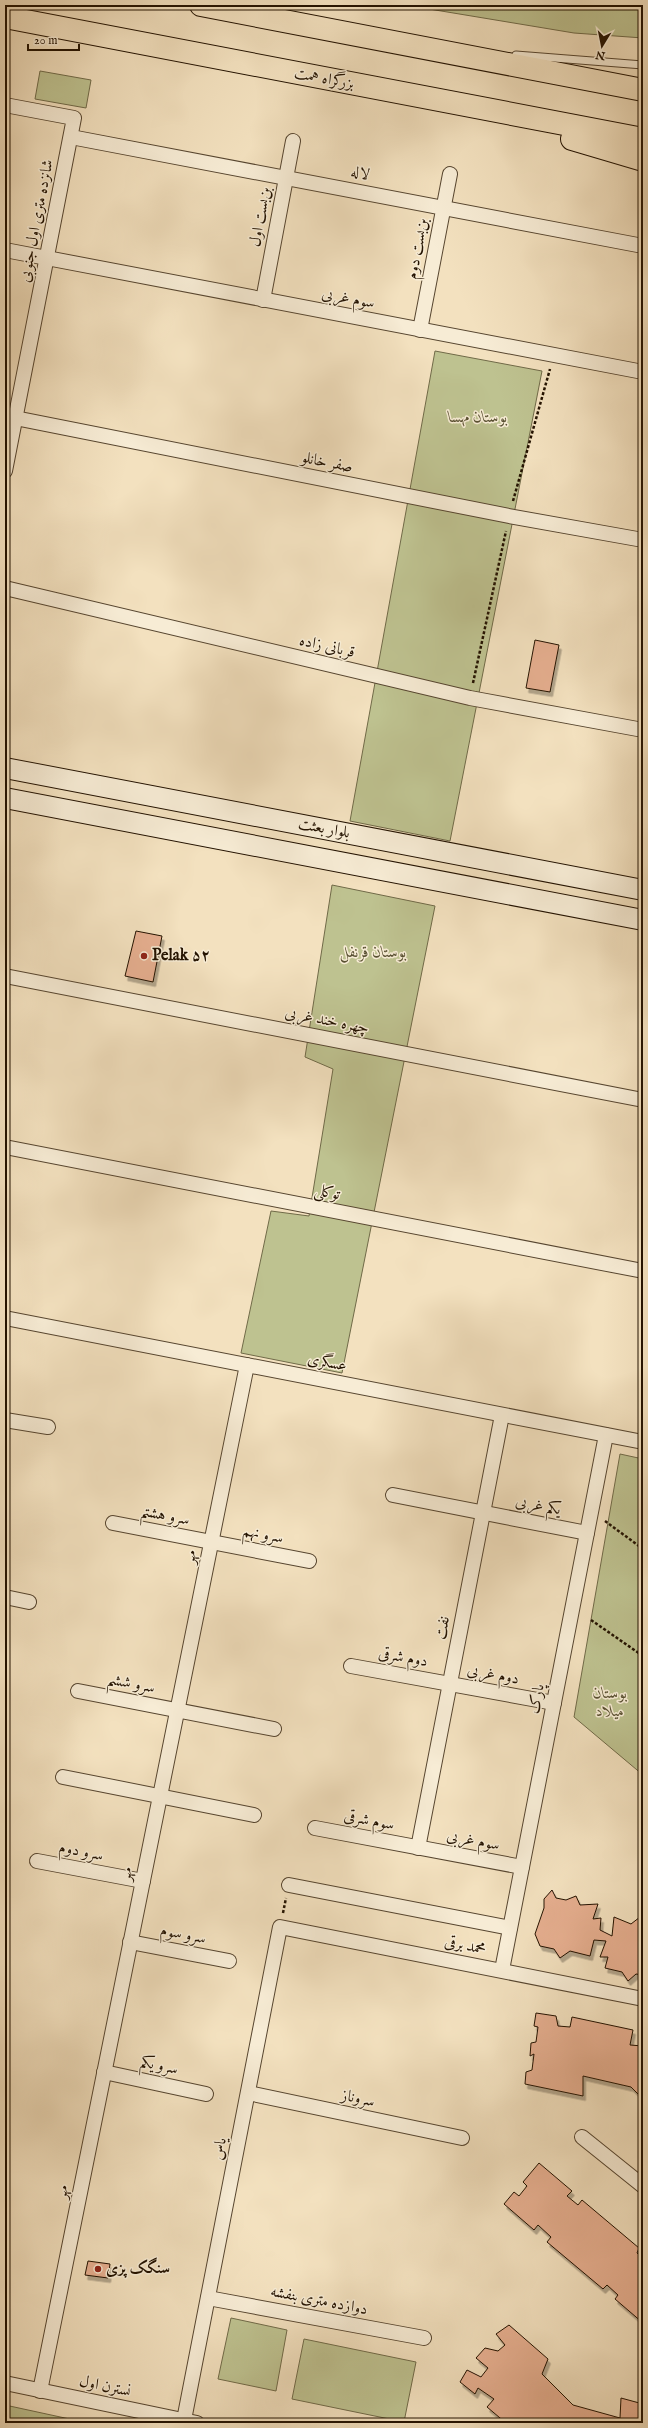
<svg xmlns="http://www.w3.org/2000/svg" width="648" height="2428" font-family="'IM FELL English',Amiri,serif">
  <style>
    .green { fill: #bec290; stroke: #706a48 }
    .building { fill: #e6af90; stroke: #231200; filter: url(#shadow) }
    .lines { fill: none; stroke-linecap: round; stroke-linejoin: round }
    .lane-casing { stroke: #574630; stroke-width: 9 }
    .street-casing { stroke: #574630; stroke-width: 16 }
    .secondary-casing { stroke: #231200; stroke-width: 22 }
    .highway-casing { stroke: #231200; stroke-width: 24 }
    .path { stroke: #231200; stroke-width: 2.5; stroke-dasharray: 3 2; stroke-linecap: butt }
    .lane { stroke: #f7ecd5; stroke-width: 7 }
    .street { stroke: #f7ecd5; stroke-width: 14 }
    .secondary { stroke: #f7ecd5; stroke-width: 20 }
    .highway { stroke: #f3e1bf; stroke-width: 22 }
    .poi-dot { fill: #8f2418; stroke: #f7ecd5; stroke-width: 1.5 }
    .labels { text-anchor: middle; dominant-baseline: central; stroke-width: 3; stroke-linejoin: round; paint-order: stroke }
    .street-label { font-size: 16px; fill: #231200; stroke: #f7ecd5 }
    .park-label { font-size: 16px; font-style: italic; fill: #595032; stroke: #f7ecd5 }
    .poi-label { font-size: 16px; font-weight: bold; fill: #231200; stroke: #f7ecd5; text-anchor: start }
  </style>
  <defs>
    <filter id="shadow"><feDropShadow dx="2.5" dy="4.5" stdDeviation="0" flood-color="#0004"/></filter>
  </defs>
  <rect width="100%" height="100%" fill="#f3e1bf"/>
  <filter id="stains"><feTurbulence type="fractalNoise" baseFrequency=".005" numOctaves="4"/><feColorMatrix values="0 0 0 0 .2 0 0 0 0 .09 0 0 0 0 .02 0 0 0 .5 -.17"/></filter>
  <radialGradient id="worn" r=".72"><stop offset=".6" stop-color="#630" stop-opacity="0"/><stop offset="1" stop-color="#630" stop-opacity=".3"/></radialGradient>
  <!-- green -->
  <g class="green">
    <polygon points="405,5 643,5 643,38 574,33"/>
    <polygon points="40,71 91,80 86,108 35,99"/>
    <polygon points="435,351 542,371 450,841 350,821"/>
    <polygon points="332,885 435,906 342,1373 241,1353 271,1211 309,1216 333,1069 305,1057"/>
    <polygon points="620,1454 643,1459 643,1775 574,1717"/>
    <polygon points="231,2318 287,2330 276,2391 218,2379"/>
    <polygon points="304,2339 416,2362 404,2422 292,2399"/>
    <polygon points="5,2405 88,2423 5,2423"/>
  </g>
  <!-- building -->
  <g class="building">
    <polygon points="535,640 559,645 550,692 526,688"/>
    <polygon points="136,931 162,936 153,982 125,976"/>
    <polygon points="552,1890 556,1898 566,1900 576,1896 580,1905 598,1904 593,1919 601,1918 600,1930 612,1936 614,1917 631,1924 640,1917 643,1922 643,1975 636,1974 628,1981 622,1972 605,1968 608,1957 600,1957 606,1941 594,1940 590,1956 570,1951 560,1958 554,1949 540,1946 535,1934 544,1908 544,1899"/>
    <polygon points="536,2013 556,2016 558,2026 570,2027 572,2017 633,2030 630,2045 643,2046 643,2099 631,2087 583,2076 583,2096 525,2084 526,2072 532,2070 534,2054 530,2056 531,2043 536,2042 538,2027 534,2026"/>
    <polygon points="539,2163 572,2191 567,2196 578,2205 582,2200 639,2248 637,2253 643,2259 643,2323 615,2299 618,2295 607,2285 603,2289 547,2242 551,2237 538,2225 534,2230 504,2204 514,2192 519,2196 527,2186 523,2182"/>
    <polygon points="88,2261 110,2264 108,2278 85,2275"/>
    <polygon points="509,2325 548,2359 542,2374 573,2405 620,2418 621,2398 643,2404 643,2423 506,2423 487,2407 494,2399 478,2388 475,2394 460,2382 467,2370 481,2377 488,2368 476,2358 485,2348 498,2351 505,2345 496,2334"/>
  </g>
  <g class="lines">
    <!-- lane casing -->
    <g class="lane-casing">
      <polyline id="lane" points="516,55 643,65"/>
    </g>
    <!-- street casing -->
    <g class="street-casing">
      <g id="street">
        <polyline points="5,105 74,118 5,471"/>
        <polyline points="71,137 643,246"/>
        <polyline points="5,250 643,372"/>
        <polyline points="263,300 293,141"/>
        <polyline points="420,330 450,174"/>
        <polyline points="5,416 509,516 643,540"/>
        <polyline points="5,588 470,698 643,730"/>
        <polyline points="5,976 643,1100"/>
        <polyline points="5,1147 643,1271"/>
        <polyline points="5,1318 643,1442"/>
        <polyline points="5,1420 48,1427"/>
        <polyline points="393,1495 587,1533"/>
        <polyline points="113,1523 309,1561"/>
        <polyline points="5,1597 29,1602"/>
        <polyline points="351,1666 554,1703"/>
        <polyline points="78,1691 274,1729"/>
        <polyline points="63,1777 254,1815"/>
        <polyline points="315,1828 522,1867"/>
        <polyline points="418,1848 502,1415"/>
        <polyline points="37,1861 143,1881"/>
        <polyline points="289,1885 510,1928"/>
        <polyline points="130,1942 229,1961"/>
        <polyline points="502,1970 606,1435"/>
        <polyline points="104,2072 206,2094"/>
        <polyline points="248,2093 462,2138"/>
        <polyline points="582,2137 643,2186"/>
        <polyline points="208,2298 424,2338"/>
        <polyline points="5,2383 197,2423"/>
        <polyline points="40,2391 247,1365"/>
        <polyline points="184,2420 280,1927 643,1999"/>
      </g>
    </g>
    <!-- secondary casing -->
    <g class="secondary-casing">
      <g id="secondary">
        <polyline points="5,768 643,890"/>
        <polyline points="5,798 643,920"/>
      </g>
    </g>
    <!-- highway casing -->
    <g class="highway-casing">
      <g id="highway">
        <polyline points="201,5 643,90"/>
        <polyline points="5,17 643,139"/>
        <polyline points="572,139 643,160"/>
      </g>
    </g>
    <!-- path -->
    <g class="path">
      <polyline points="513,501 550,369"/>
      <polyline points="473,683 506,531"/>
      <polyline points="605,1521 643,1549"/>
      <polyline points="591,1620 643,1656"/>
      <polyline points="283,1913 286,1898"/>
    </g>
    <!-- lane -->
    <use href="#lane" class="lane"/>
    <!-- street -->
    <use href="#street" class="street"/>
    <!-- secondary -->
    <use href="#secondary" class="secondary"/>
    <!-- highway -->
    <use href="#highway" class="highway"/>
  </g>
  <!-- markers -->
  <g class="poi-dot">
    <circle cx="144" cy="956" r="4"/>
    <circle cx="98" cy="2269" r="4"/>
  </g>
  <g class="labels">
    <!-- street labels -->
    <g class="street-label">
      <text transform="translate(324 79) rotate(11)">بزرگراه همت</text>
      <text transform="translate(360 174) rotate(11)">لاله</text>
      <text transform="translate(261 217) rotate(-79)">بن‌بست اول</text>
      <text transform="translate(37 221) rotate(-79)">شانزده متری اول جنوبی</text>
      <text transform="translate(418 249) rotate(-79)">بن‌بست دوم</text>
      <text transform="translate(348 299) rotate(11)">سوم غربی</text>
      <text transform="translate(327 463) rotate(11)">صفر خانلو</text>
      <text transform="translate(327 647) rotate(13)">قربانی زاده</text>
      <text transform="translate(324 829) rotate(11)">بلوار بعثت</text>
      <text transform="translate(327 1021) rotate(11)">چهره خند غربی</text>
      <text transform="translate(327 1193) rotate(11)">توکلی</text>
      <text transform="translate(327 1363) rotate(11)">عسگری</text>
      <text transform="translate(538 1506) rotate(11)">یکم غربی</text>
      <text transform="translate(165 1516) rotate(11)">سرو هشتم</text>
      <text transform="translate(263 1535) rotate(11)">سرو نهم</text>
      <text transform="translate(191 1557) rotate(-79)">مهر</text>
      <text transform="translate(443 1628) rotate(-79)">نفت</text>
      <text transform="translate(403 1658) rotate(10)">دوم شرقی</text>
      <text transform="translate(493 1675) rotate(11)">دوم غربی</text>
      <text transform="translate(131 1684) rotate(11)">سرو ششم</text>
      <text transform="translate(537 1699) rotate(-79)">پارک</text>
      <text transform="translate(369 1821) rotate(11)">سوم شرقی</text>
      <text transform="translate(473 1841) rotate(11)">سوم غربی</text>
      <text transform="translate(81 1852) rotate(11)">سرو دوم</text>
      <text transform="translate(127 1874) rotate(-79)">مهر</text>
      <text transform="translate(183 1935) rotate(11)">سرو سوم</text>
      <text transform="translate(465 1946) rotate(11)">محمد برقی</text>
      <text transform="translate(159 2066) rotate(12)">سرو یکم</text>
      <text transform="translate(358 2099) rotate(12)">سروناز</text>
      <text transform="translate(220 2149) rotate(-79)">یاس</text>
      <text transform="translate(63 2192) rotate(-79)">مهر</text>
      <text transform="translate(319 2301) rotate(11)">دوازده متری بنفشه</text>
      <text transform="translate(105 2387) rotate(12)">نسترن اول</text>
    </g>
    <!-- park labels -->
    <g class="park-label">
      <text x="478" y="418">بوستان مهسا</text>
      <text x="373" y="953">بوستان قرنفل</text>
      <text x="610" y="1694">بوستان<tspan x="610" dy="18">میلاد</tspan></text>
    </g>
    <!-- poi labels -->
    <g class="poi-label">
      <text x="152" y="956">Pelak ۵۲</text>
      <text x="106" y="2269">سنگک پزی</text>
    </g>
  </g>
  <!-- margin -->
  <rect width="648" height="2428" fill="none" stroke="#f3e1bf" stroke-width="20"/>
  <rect x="6" y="6" width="636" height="2416" fill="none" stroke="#231200" stroke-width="2"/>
  <rect x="10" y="10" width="628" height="2408" fill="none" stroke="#231200"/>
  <!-- north arrow -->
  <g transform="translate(602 46) rotate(190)" stroke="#f7ecd5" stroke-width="3" paint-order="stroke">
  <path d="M0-3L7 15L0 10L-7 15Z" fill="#231200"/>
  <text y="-6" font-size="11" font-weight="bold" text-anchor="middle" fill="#231200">N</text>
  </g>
  <!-- scale -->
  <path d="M28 44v6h51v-6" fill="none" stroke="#231200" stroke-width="2"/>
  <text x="34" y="44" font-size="12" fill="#231200" stroke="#f7ecd5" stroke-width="3" paint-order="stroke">20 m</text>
  <rect width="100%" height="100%" filter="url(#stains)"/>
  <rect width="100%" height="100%" fill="url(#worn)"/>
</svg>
